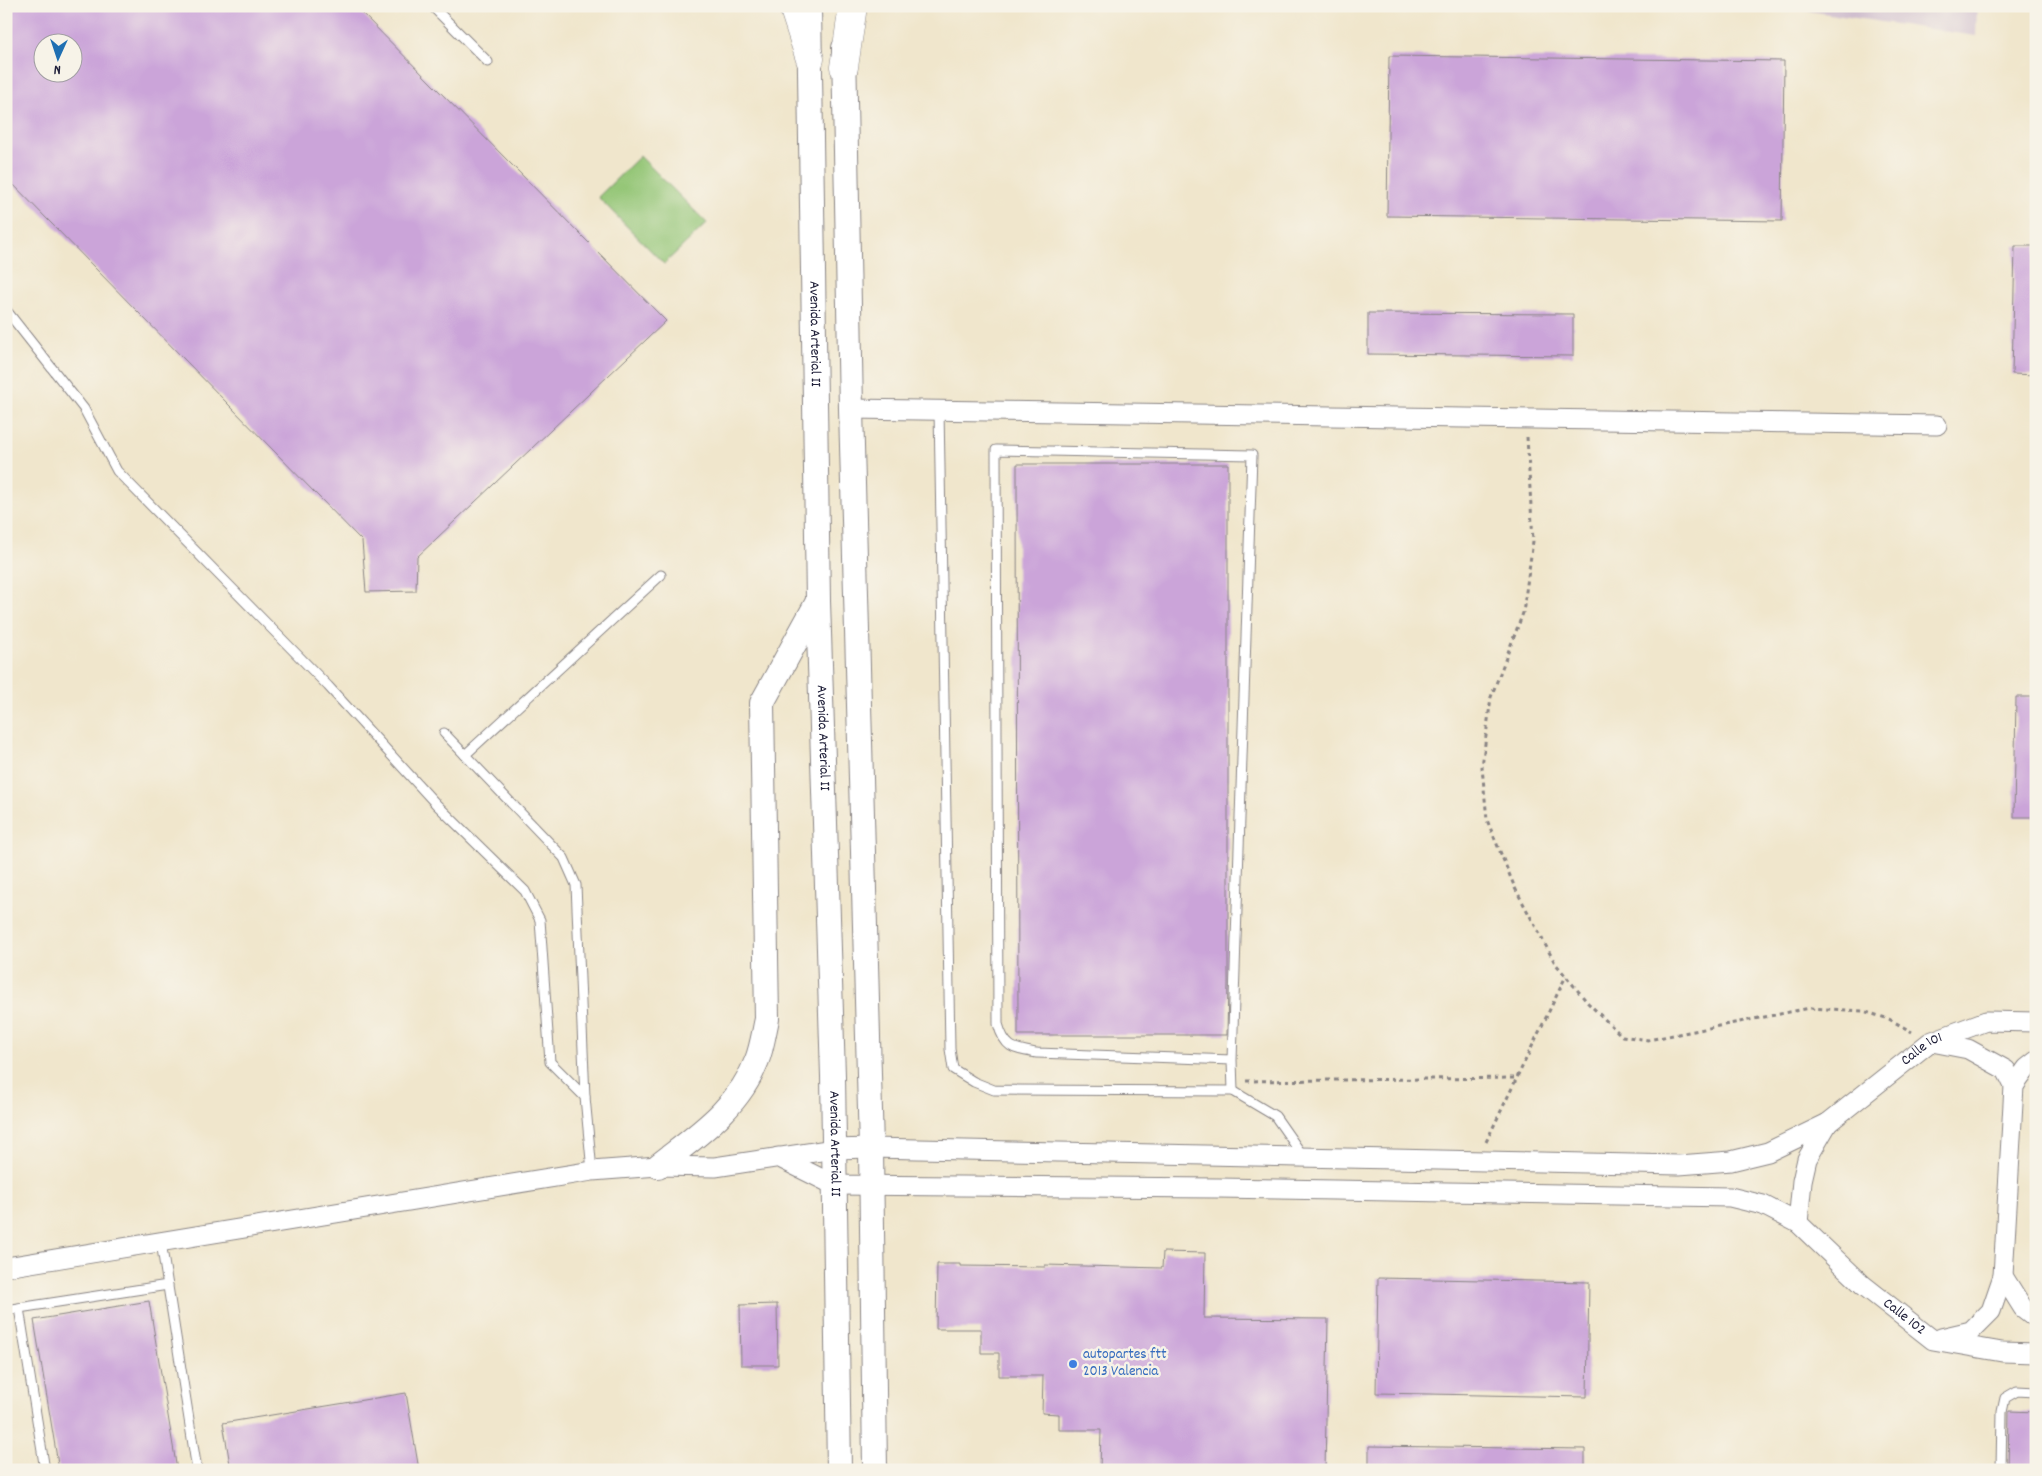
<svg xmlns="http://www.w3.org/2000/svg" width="2042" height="1476" font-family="Dekko,sans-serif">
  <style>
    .industrial { fill: #cfbdce }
    .green { fill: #94c677; stroke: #5b7459 }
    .building { fill: #cba4d9; fill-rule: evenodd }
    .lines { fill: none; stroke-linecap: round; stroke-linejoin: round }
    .service-casing { stroke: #898484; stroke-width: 11 }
    .minor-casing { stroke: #898484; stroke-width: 21 }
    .tertiary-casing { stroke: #898484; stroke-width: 26 }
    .motorway-casing { stroke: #898484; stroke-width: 29 }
    .path { stroke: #898484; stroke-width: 3; stroke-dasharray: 4 4; stroke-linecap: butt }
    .service { stroke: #fff; stroke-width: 9 }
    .minor { stroke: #fff; stroke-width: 19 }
    .tertiary { stroke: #fff; stroke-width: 24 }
    .motorway { stroke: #fff; stroke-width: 28 }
    .shop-dot { fill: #3f7fe0; stroke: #f7f3e8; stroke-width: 2 }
    .labels { text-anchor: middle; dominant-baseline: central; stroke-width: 5; stroke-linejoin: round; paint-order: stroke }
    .street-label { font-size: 15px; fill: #22223b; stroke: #f7f3e8 }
    .shop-label { font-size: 15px; fill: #366cbe; stroke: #f7f3e8; text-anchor: start }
  </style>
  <rect width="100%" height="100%" fill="#f7f3e8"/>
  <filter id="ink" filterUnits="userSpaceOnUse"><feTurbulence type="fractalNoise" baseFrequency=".02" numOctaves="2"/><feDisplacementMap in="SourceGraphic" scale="10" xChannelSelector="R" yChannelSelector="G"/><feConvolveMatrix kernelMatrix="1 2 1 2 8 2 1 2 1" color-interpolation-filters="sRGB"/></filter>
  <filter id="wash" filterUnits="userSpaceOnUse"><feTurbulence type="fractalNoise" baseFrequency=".0096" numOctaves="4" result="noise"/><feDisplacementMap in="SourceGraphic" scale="20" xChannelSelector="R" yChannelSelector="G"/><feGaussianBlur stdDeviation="1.12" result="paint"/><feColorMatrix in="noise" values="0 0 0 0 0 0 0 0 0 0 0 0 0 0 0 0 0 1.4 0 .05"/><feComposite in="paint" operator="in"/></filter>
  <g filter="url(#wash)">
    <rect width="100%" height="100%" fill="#f0e6cc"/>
    <!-- industrial -->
    <polygon class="industrial" points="1775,6 1977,6 1976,36"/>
    <!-- green -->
    <polygon class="green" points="640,156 707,223 664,264 598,197"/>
    <g id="blocks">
      <!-- building -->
      <g class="building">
        <path d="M 6,6 L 355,6 L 666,321 L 417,557 L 416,591 L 366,592 L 362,541 L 6,177 ZM 42,42 L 72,42 L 72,72 L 42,72 Z"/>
        <polygon points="1389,56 1784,61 1782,221 1387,216"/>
        <polygon points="2015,246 2036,246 2036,375 2012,374"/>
        <polygon points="1368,313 1573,314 1573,356 1368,354"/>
        <polygon points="1017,464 1228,464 1228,982 1227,1035 1018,1035"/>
        <polygon points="2016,697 2036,697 2036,817 2014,817"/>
        <polygon points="1163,1252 1205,1253 1204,1318 1328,1319 1325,1470 1100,1470 1101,1430 1059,1430 1059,1414 1042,1413 1043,1376 999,1376 999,1353 981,1353 981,1329 936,1329 937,1264 960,1264 960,1266 1045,1267 1045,1265 1162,1268"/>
        <polygon points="1378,1278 1589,1282 1587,1397 1376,1393"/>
        <polygon points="149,1301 177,1470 59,1470 34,1320"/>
        <polygon points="777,1304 778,1365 741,1365 740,1305"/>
        <polygon points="406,1393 419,1470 231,1470 223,1423"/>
        <polygon points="2009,1411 2036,1412 2036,1470 2008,1470"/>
        <polygon points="1369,1446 1585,1449 1585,1470 1369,1470"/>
      </g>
    </g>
  </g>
  <g filter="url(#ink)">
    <use href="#blocks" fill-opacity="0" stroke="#898484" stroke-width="1"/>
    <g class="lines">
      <!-- service casing -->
      <g class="service-casing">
        <g id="service">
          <polyline points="432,6 488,62"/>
          <polyline points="6,310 84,409 117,471 328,686 436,804 525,891 540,920 550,1062 585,1097 592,1171"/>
          <polyline points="939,410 950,1049 953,1069 974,1082 994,1090 1233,1091 1275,1116 1303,1156"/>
          <polyline points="444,733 564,858 576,885 585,1097"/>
          <polyline points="465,755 661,575"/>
          <path d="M 1232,1060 L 1037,1053 C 1014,1049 1005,1049 998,1024 L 996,450 L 1252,455 L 1232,1060 L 1233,1091"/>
          <polyline points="161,1242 197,1470"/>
          <polyline points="19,1308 45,1470"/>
          <polyline points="6,1310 168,1285"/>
          <polyline points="2001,1470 2002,1412 2005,1398 2017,1391 2036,1392"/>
        </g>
      </g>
      <!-- minor casing -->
      <g class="minor-casing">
        <g id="minor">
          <polyline points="851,409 1937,425"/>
          <polyline points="1932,1042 1968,1049 2006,1070 2014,1086 2003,1276 1991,1311 1971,1331 1941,1338"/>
          <polyline points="2014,1086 2027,1068 2036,1061"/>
          <path id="s1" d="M 778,1157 L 834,1185 L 1218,1188 L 1730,1197 L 1763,1205 L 1798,1223 L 1863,1285 L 1933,1340 L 2002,1352 L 2036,1353"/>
          <polyline points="1798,1223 1802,1181 1807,1159 1828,1123"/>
          <path id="s2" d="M 6,1267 L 592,1171 L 658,1166 L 715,1167 L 834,1149 L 871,1148 L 1679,1165 L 1731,1161 L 1768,1152 L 1828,1123 L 1930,1042 L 1986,1021 L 2036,1022"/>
          <polyline points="2003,1276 2023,1308 2036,1318"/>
        </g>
      </g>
      <!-- tertiary casing -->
      <g class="tertiary-casing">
        <g id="tertiary">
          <path id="s3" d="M 809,6 L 818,601 L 833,1076 L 839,1470"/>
          <polyline points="844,48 851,409 871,1148 875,1470"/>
          <path d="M 658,1166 C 696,1136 739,1108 757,1060 C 762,1047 764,1032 767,1019 L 762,703 L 817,603"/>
        </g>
      </g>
      <!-- motorway casing -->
      <g class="motorway-casing">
        <g id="motorway">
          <polyline points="793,6 810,59"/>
          <polyline points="844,67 853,6"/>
        </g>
      </g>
      <!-- path -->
      <g class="path">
        <polyline points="1527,437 1533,541 1523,613 1491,697 1482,767 1487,820 1515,888 1555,963 1588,1003 1622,1036 1648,1040 1810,1008 1863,1011 1889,1019 1912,1032"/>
        <polyline points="1246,1081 1517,1078"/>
        <polyline points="1486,1142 1566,976"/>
      </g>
      <!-- service -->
      <use href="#service" class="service"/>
      <!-- minor -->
      <use href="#minor" class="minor"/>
      <!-- tertiary -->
      <use href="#tertiary" class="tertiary"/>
      <!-- motorway -->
      <use href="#motorway" class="motorway"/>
    </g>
  </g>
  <!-- markers -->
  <circle class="shop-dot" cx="1073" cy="1364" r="5"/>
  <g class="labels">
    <!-- street labels -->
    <g class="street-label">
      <text stroke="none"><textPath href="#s3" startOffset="328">Avenida Arterial II</textPath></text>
      <text stroke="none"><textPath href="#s3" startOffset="732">Avenida Arterial II</textPath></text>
      <text stroke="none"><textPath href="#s2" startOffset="1959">Calle 101</textPath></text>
      <text stroke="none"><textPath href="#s3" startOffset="1138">Avenida Arterial II</textPath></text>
      <text stroke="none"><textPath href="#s1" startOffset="1174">Calle 102</textPath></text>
    </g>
    <!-- shop labels -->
    <g class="shop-label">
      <text x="1083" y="1355">autopartes ftt<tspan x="1083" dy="17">2013 Valencia</tspan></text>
    </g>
  </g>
  <!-- margin -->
  <rect width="2042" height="1476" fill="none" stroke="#f7f3e8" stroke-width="25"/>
  <!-- north arrow -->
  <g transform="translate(58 58) rotate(183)"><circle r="24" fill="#f7f3e8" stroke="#a29fa3"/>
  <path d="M0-4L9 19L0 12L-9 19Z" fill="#1f6fb2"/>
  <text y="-8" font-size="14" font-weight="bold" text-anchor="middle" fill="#22223b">N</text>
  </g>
</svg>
